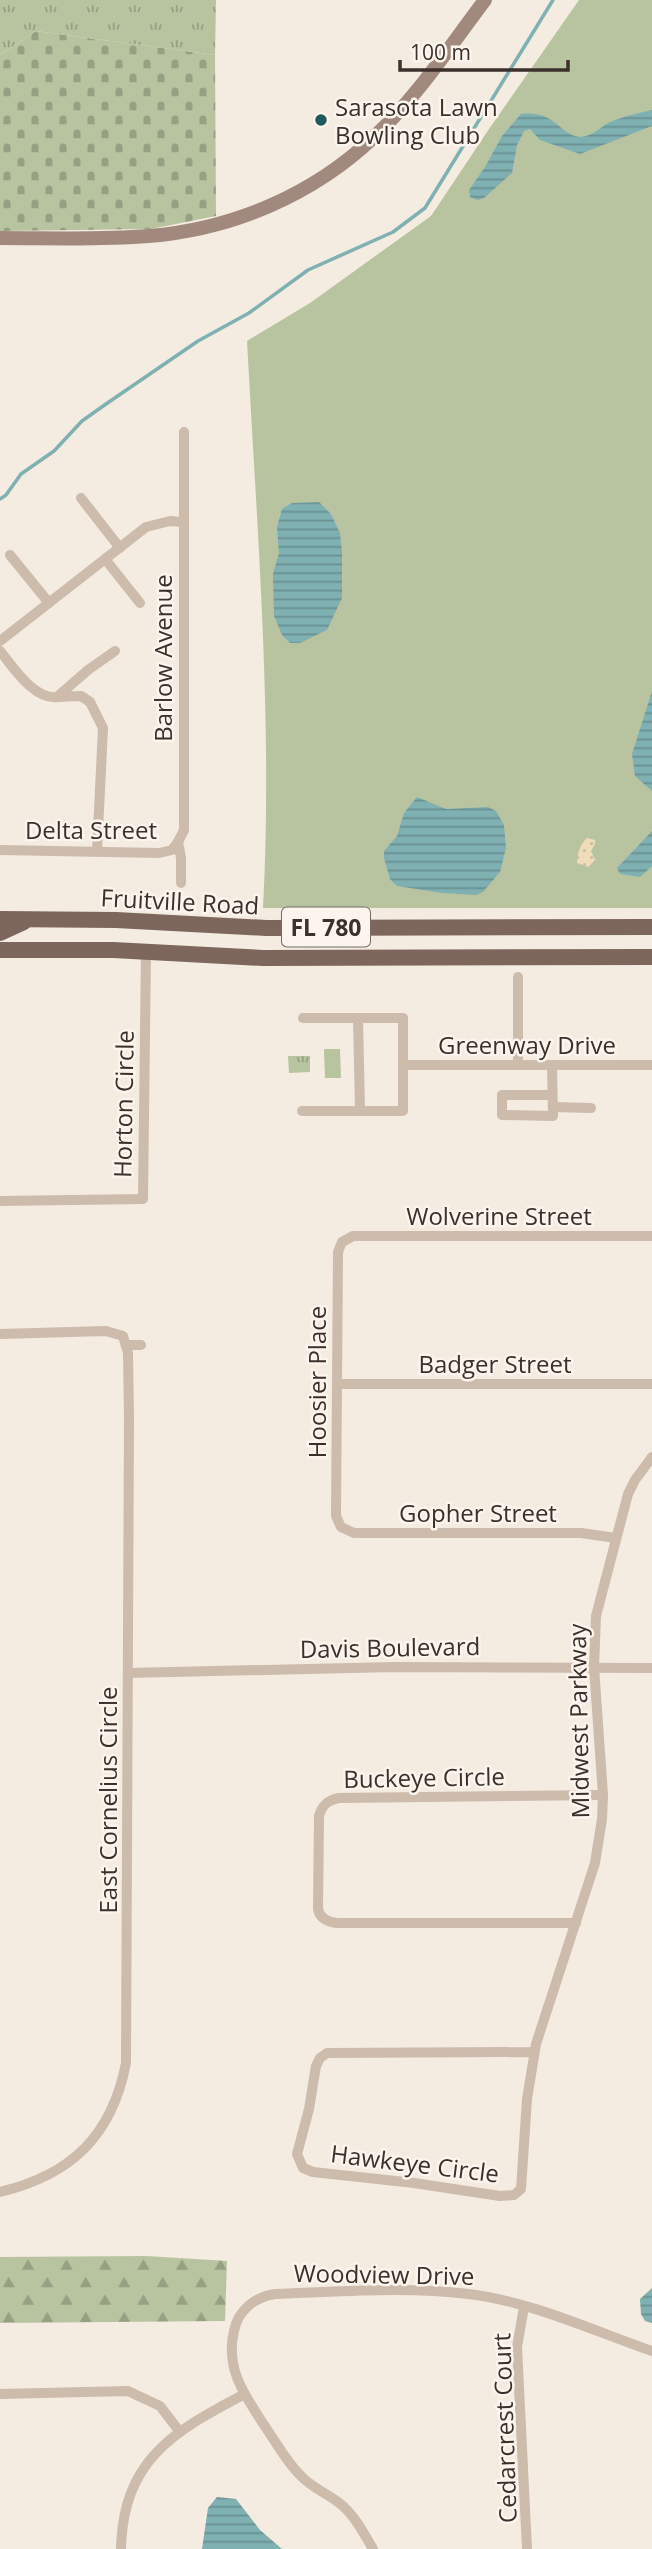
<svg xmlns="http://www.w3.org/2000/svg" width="652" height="2549" font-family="'Open Sans',sans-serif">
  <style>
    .grass { fill: #b8c4a0 }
    .forest { fill: url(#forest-firs) }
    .sand { fill: url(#sand-dots) }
    .cemetery { fill: url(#cemetery-stones) }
    .park { fill: url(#park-tufts) }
    .water { fill: url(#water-rules) }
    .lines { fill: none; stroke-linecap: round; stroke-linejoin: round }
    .stream { stroke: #7fb0b2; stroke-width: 3.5 }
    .street { stroke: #cdbbac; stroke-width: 10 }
    .secondary { stroke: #a18a7d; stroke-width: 14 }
    .primary { stroke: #7d675c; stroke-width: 16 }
    .poi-dot { fill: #1f5a5e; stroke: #fbf5ee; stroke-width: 2.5 }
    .labels { text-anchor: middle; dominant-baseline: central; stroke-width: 5; stroke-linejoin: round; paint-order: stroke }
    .shield { fill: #fbf5ee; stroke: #756b66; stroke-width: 2 }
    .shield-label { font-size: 23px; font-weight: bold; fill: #3b302b }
    .poi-label { font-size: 24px; fill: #3b302b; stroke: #fbf5ee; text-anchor: start }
    .street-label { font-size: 24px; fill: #3b302b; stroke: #fbf5ee }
  </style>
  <defs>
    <pattern id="forest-firs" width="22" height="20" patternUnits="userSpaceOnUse" patternTransform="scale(1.75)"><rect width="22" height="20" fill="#b8c4a0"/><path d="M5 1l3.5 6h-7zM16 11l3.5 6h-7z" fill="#97a083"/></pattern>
    <pattern id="sand-dots" width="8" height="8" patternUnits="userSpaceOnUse" patternTransform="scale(1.75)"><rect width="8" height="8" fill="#efdcb8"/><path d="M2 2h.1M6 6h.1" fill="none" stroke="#cebd9e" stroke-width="1.8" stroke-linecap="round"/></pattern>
    <pattern id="cemetery-stones" width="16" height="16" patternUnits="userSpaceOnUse" patternTransform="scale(1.75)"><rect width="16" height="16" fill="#b8c4a0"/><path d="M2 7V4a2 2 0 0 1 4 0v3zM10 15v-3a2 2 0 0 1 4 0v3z" fill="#97a083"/></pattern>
    <pattern id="park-tufts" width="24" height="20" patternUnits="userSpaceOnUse" patternTransform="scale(1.75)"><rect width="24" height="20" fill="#b8c4a0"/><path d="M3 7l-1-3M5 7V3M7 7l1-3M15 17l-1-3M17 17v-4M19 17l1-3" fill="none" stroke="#97a083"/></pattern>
    <pattern id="water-rules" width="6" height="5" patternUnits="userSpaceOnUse" patternTransform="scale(1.75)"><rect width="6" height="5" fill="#7fb0b2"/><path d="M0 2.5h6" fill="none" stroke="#699091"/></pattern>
  </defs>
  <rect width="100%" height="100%" fill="#f4ebe1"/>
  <!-- grass -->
  <g class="grass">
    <path d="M 579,0 L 652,0 L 652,908 L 263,908 C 273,719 257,530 247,341 L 310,303 L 431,216 L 489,129 Z"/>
    <polygon points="324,1049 340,1049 341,1078 325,1078"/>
  </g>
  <!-- forest -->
  <polygon class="forest" points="146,2256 227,2261 225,2321 0,2323 0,2257"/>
  <!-- sand -->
  <path class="sand" d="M 587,838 L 595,840 L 595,844 L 591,851 L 595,860 L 588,867 L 577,863 C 577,854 580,844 587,838 Z"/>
  <!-- cemetery -->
  <polygon class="cemetery" points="36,31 215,55 216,216 151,229 0,231 0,55"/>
  <!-- park -->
  <g class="park">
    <polygon points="0,0 216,0 215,55 36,31 0,55"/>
    <polygon points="288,1056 310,1056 310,1072 289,1073"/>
  </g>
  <!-- water -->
  <g class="water">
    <path d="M 652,110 L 652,126 L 580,154 L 540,140 L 530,129 L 524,131 L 517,145 L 512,173 L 484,198 L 478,200 L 470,197 L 469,190 L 485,167 L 502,136 L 521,114 C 556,110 559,135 580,137 C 592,137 600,127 610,122 C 622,117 638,113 652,110 Z"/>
    <polygon points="319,502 331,514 340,533 342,552 342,598 327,630 300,643 290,643 282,635 274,616 273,574 279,553 277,527 282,509 292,503"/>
    <polygon points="652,691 652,791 635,776 632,754"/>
    <polygon points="417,797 446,809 488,807 496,811 504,825 506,848 500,872 483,892 476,895 442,893 397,886 390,879 384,858 384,851 397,836 404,813"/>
    <polygon points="652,831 652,866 640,877 620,874 617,868"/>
    <polygon points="652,2288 652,2323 645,2321 641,2314 640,2299"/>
    <polygon points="217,2497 236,2499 260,2530 282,2549 202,2549 208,2508"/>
  </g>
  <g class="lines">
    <!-- stream -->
    <polyline class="stream" points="0,499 6,495 21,474 54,451 82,421 106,404 198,341 249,313 308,270 393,232 425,208 553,0"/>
    <!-- street -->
    <g class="street">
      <polyline points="81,498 120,548"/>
      <polyline points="10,555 49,603"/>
      <polyline points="105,559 140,603"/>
      <polyline points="0,641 146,527 170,521 182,522"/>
      <path d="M 0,651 C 13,667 34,700 57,697 L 88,670 L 115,651"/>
      <polyline points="57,697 81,696 90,702 103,728 97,851"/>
      <polyline points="0,850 159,853 172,850 178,842"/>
      <polyline points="181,883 181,858 178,842 184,830 184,432"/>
      <polyline points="518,977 518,1065"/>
      <polyline points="303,1018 358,1018"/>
      <polygon points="358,1018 403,1018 403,1111 360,1111"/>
      <polyline points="403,1065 652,1065"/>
      <polyline points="552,1065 553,1116 502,1115 502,1095 552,1095"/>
      <polyline points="553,1107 591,1108"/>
      <polyline points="302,1111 360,1111"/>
      <polyline points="0,1201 143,1199 146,951"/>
      <path d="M 0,1334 L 106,1331 L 123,1336 L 128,1353 L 129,1418 L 126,2063 C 112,2136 71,2175 0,2192"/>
      <polyline points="127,1345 141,1345"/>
      <polyline points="337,1384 652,1384"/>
      <polyline points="616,1538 581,1533 354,1533 341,1527 336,1516 338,1252 342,1242 353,1236 652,1236"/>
      <polyline points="128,1673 395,1667 652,1668"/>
      <path d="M 576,1923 L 337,1923 C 328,1922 320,1919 318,1909 L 319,1816 C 322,1805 328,1800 339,1798 L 603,1795"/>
      <polyline points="534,2052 327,2053 320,2058 316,2066 309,2109 297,2154 303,2168 313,2172 414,2183 500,2196 514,2195 521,2189 527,2099 536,2044 595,1863 602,1819 603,1795 594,1667 596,1616 628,1494 635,1480 652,1457"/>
      <polyline points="524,2307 517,2347 527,2549"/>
      <polyline points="0,2394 128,2391 160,2406 180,2432"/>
      <path d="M 121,2549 C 123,2461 172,2432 243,2395"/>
      <path d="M 373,2549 C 363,2532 354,2514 338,2502 C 326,2493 313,2488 302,2477 C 289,2465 280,2449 270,2434 C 249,2401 224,2372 234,2331 C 238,2310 255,2297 275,2294 C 339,2292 405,2286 468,2294 C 530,2301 594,2331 652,2351"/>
    </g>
    <!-- secondary -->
    <path class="secondary" d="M 0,238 C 50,238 100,240 149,236 C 233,229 313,195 374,137 C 417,97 450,46 485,0"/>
    <!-- primary -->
    <g class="primary">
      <polyline points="0,919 116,920 266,928 652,927"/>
      <polyline points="0,933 24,922"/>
      <polyline points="0,950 113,950 263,958 652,957"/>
    </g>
  </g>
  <!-- markers -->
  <circle class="poi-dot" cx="321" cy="120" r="7"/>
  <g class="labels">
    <!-- shield labels -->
    <rect class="shield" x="282" y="907.5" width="88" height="39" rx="5"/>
    <g class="shield-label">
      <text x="326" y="927">FL 780</text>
    </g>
    <!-- poi labels -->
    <g class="poi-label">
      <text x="335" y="106">Sarasota Lawn<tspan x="335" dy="28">Bowling Club</tspan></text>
    </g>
    <!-- street labels -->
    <g class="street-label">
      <text transform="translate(162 658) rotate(-90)">Barlow Avenue</text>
      <text x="91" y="829">Delta Street</text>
      <text transform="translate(180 901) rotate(3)">Fruitville Road</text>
      <text x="527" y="1044">Greenway Drive</text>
      <text transform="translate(123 1104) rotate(-89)">Horton Circle</text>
      <text x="499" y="1215">Wolverine Street</text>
      <text x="495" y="1363">Badger Street</text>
      <text transform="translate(316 1382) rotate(-90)">Hoosier Place</text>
      <text x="478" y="1512">Gopher Street</text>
      <text transform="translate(390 1647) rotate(-1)">Davis Boulevard</text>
      <text transform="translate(578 1721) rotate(-91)">Midwest Parkway</text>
      <text transform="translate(424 1777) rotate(-1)">Buckeye Circle</text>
      <text transform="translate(107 1800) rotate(-90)">East Cornelius Circle</text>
      <text transform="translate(415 2163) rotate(7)">Hawkeye Circle</text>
      <text transform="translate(384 2274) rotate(1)">Woodview Drive</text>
      <text transform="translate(504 2428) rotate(-92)">Cedarcrest Court</text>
    </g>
  </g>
  <!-- scale -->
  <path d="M400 60v10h168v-10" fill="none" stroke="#3b302b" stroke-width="3.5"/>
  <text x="410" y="60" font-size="21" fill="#3b302b" stroke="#fbf5ee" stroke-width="5" paint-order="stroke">100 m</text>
</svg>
